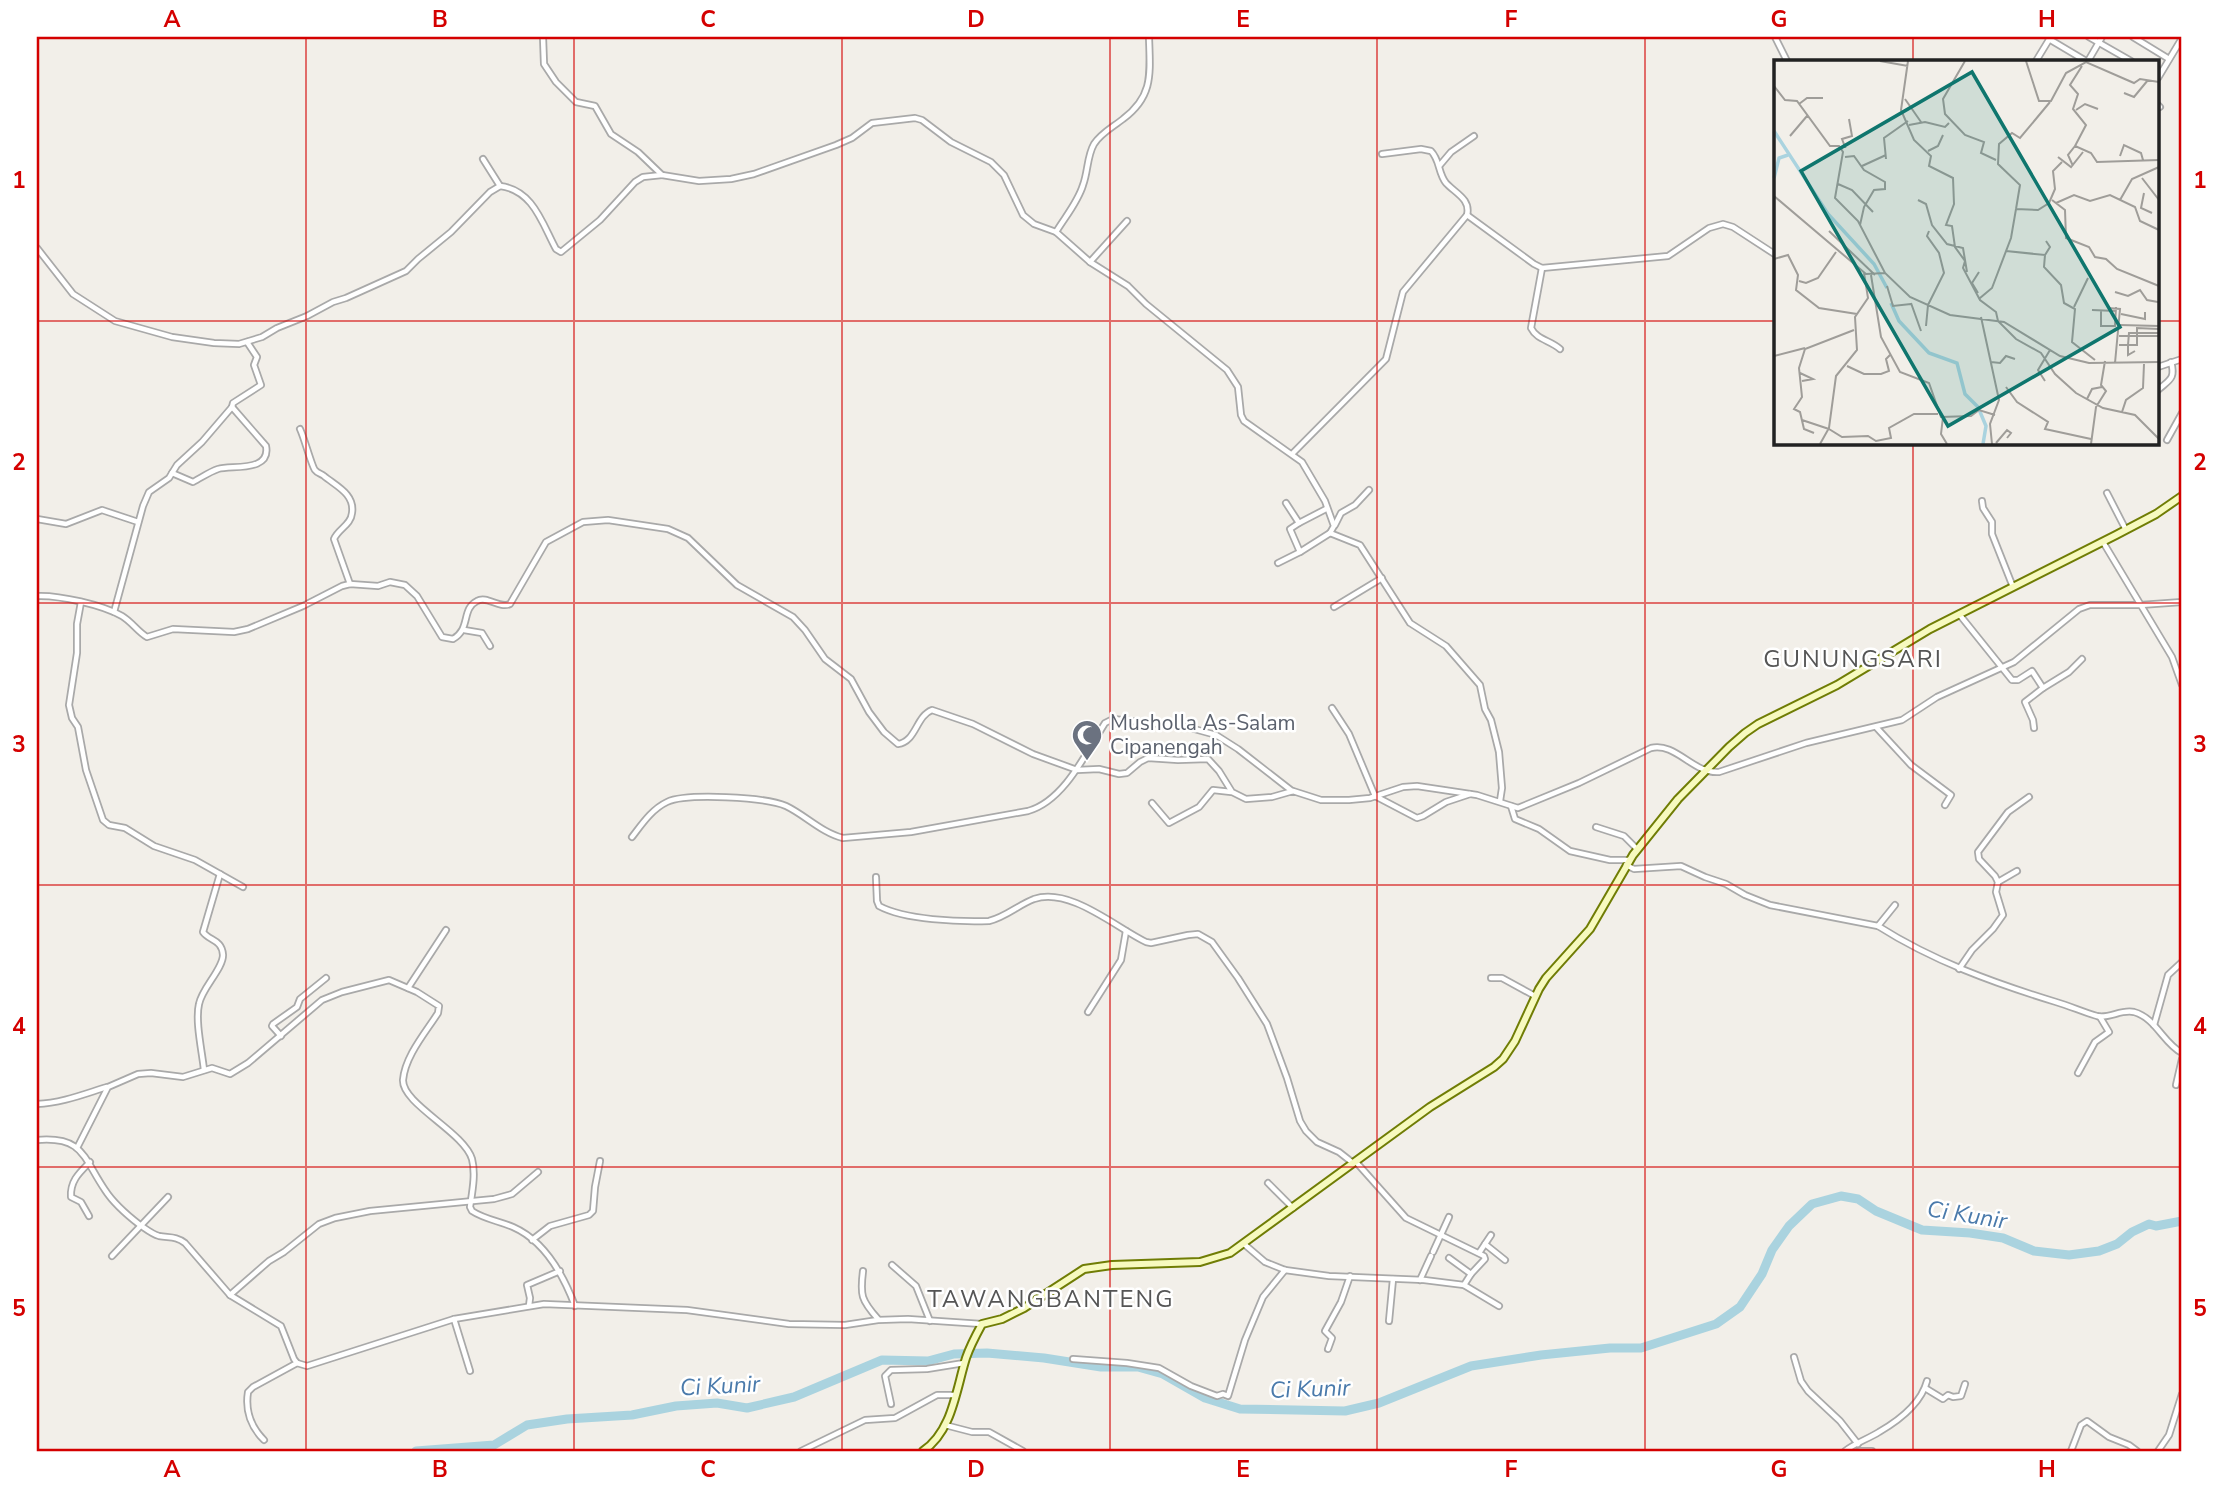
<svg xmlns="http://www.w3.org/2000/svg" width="2219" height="1488" font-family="'Nunito Sans',sans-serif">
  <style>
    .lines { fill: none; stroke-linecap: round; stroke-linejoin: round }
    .river { stroke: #aad3df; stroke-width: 9 }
    .street-casing { stroke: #a9a9a9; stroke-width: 8 }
    .secondary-casing { stroke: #707d05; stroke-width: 10 }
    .street { stroke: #fff; stroke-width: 4.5 }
    .secondary { stroke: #f7fabf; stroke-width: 6 }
    .grid { fill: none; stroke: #d40000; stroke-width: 2; stroke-opacity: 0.55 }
    .labels { text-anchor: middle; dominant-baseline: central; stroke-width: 5; stroke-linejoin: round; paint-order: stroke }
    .worship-label { font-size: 21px; fill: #5b616d; stroke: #fff; text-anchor: start }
    .water-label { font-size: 23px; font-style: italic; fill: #4a7aab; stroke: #fff }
    .quarter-label { font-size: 24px; letter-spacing: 2px; fill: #555; stroke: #fff }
    .inset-river { fill: none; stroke: #aad3df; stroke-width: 3.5 }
    .inset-road { fill: none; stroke: #9f9d99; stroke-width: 2 }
    .view { fill: #0f766e; fill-opacity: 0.15; stroke: #0f766e; stroke-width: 3.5 }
    .inset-edge { fill: none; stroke: #222; stroke-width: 3.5 }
    .neatline { fill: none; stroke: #d40000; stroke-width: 2.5 }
    .grid-label { font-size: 23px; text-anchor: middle; font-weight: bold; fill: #d40000 }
  </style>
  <rect width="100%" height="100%" fill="#f2efe9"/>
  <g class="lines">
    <!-- river -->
    <polyline class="river" points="416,1451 494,1445 527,1425 567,1419 632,1415 676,1406 717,1403 747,1408 794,1397 882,1360 928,1361 954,1354 987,1353 1044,1358 1101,1367 1138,1367 1163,1374 1205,1398 1240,1409 1345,1411 1379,1403 1471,1366 1541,1355 1610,1348 1641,1348 1716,1324 1740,1307 1762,1274 1772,1250 1789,1226 1812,1204 1841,1196 1858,1199 1876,1211 1922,1230 1970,1233 2003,1238 2034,1251 2069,1255 2099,1251 2117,1244 2132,1232 2149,1224 2156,1226 2182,1221"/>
    <!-- street casing -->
    <g class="street-casing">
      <g id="street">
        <polyline points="543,37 544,64 556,82 576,102 595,106 611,134 638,152 662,175 699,181 731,179 754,174 836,145 852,138 872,123 915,118 922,120 951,142 991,162 1004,175 1023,215 1034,224 1056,232"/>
        <path d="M 1149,37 C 1150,73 1154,96 1123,119 C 1113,127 1101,133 1094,144 C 1087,156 1088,172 1083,185 C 1078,202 1065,217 1056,232 L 1090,262 L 1128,286 L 1146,304 L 1227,370 L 1238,387 L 1241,415 L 1244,421 L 1302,462 L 1325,501 L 1334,526 L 1330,533 L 1360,545 L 1410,623 L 1446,646 L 1480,685 L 1485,709 L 1491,720 L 1499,752 L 1502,788 L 1500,801"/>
        <polyline points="1775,37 1787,61"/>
        <polyline points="2089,37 2131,61"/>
        <polyline points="2133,37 2169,59"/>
        <polyline points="2049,39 2086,61"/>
        <polyline points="2036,61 2050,38"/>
        <polyline points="2088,61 2102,37"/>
        <polyline points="2158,78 2182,38"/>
        <polyline points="2158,105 2160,107"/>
        <polyline points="483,159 500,186"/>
        <polyline points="1440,165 1451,152 1474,136"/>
        <polyline points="1467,215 1534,264 1542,268 1668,256 1709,228 1723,224 1733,227 1776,255"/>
        <path d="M 37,248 L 73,294 L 115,321 L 172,337 L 214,343 L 239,344 L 262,337 L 277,328 L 307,316 L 333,302 L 346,298 L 406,271 L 418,259 L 451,232 L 490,192 L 500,186 C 533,190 542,223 556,249 L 561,252 L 600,220 L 635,182 L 643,177 L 662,175"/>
        <polyline points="1090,262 1127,221"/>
        <path d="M 1542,268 L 1531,328 C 1537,340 1550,340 1560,349"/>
        <polyline points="2158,367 2182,359"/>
        <path d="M 2158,390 C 2169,380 2176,379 2171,362"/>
        <path d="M 300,429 C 304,437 312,467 315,470 C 317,473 322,474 324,476 C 336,486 355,494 352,513 C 351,525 338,529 334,539 L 350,584"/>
        <polyline points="2167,440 2182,413"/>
        <path d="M 1292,454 L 1386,359 L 1403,292 L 1467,215 C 1471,199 1455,193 1446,183 C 1438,173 1440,160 1431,151 L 1421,149 L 1382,154"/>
        <path d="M 172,473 L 193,482 C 201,478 209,472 218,469 C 233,465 271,472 266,446 L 232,407"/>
        <polyline points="2107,493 2126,530"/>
        <polyline points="1982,501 1983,508 1992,522 1992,534 2013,587"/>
        <polyline points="1286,503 1299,523 1326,509"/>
        <polyline points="37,519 66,524 102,510 138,522"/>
        <polyline points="1299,523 1290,529 1300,552"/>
        <polyline points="1335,525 1341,513 1355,505 1369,490"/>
        <polyline points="2103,542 2172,657 2182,685"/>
        <polyline points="1278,563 1300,552 1330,533"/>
        <path d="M 37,596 C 59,595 103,605 122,616 C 132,622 138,632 147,637 L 173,629 L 234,632 L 248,629 L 303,606 L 342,586 L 350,584 L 378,586 L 390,582 L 405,585 L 417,596 L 442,637 L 453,639 C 471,629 461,609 477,601 C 487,595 499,609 510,604 L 546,542 L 583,522 L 608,520 L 668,529 L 688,538 L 737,585 L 793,617 L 805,630 L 825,659 L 851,679 L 869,712 L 884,732 L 898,744 C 916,742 916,716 932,710 L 973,724 L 1033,754 L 1077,770 L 1099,769 L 1119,774 L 1127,773 L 1140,762 L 1148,758 L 1178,760 L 1208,759 L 1219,771 L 1232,792 L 1246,799 L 1272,797 L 1293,791 L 1321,800 L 1349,800 L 1370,798 L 1403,787 L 1417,786 L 1477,795 L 1518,808 L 1579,783 L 1651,748 C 1676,742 1693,774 1719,772 L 1806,743 L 1902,720 L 1937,697 L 2014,662 L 2079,609 L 2090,605 L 2140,605 L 2182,602"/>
        <polyline points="81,602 77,624 77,653 69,705 72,718 78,727 86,770 103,820 109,825 125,828 154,846 195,860 243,887"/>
        <polyline points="1334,607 1382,578"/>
        <polyline points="114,612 143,506 149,492 169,478 177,465 202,442 232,407 233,403 261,385 254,365 257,357 247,342"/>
        <polyline points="1959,614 2012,680 2018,680 2032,671 2043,688 2069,672 2082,659"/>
        <polyline points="464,630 482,633 490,646"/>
        <polyline points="1332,708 1349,734 1375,796 1417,818 1423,816 1446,802 1470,794"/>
        <polyline points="1876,727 1911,765 1951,795 1945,805"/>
        <polyline points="2034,728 2033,720 2025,702 2043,688"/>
        <polyline points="1152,803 1169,823 1199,807 1213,790 1231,792"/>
        <polyline points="1511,806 1515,819 1539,829 1570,851 1610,860 1629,860"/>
        <polyline points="1596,827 1624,836 1637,849"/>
        <path d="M 632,837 C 642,824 652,809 667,802 C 686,793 766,797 786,806 C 805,815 822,833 843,838 L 911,832 L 1028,811 C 1064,801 1086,753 1105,723 L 1113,719 L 1187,727 L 1216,735 L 1238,749 L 1292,791"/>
        <path d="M 1626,865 L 1634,869 L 1681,866 L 1705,877 L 1726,884 L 1745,895 L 1770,905 L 1878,926 C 1933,961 1994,983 2056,1002 C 2070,1006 2083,1012 2097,1016 C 2109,1019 2121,1009 2134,1012 C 2156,1018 2163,1043 2182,1053"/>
        <path d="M 876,877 L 877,901 L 879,906 C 905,920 959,922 989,921 C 1006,917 1018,905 1034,899 C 1070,887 1115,927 1146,942 L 1151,943 L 1188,935 L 1198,934 L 1212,942 L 1238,978 L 1267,1024 L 1287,1078 L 1300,1121 L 1306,1131 L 1317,1142 L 1339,1152 L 1353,1163"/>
        <polyline points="1998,882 2017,871"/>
        <polyline points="1878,926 1895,905"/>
        <polyline points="1959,969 1972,950 1993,929 2003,915 1996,892 1998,882 1995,876 1979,859 1978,852 2008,812 2029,797"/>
        <polyline points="1491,978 1502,978 1535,996"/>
        <polyline points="408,988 446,930"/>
        <polyline points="1088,1012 1121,960 1126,931"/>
        <polyline points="2154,1025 2168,975 2182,962"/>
        <polyline points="281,1036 272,1026 273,1024 297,1007 300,999 326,978"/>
        <path d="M 204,1070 C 202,1051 195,1021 199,1004 C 202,988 223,969 223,955 C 222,939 209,941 203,932 L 220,874"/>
        <polyline points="2078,1073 2095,1042 2109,1032 2100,1017"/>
        <polyline points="2176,1085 2182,1059"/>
        <path d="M 37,1104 C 62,1103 84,1094 107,1087"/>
        <path d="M 37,1140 C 84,1136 83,1158 105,1190 C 114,1204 127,1215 140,1225 C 146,1229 152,1234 159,1236 C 169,1238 176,1236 185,1243 L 230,1295 L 281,1326 L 294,1359 L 297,1363 L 307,1366 L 454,1319 L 544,1304 L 687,1310 L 789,1324 L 845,1325 L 878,1320 L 908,1319 L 982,1324"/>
        <path d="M 77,1148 L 108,1087 L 138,1074 L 151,1073 L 183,1077 L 212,1068 L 230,1074 L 248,1063 L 322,1000 L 342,992 L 389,980 L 417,992 L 439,1006 L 438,1013 C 426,1032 405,1056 403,1080 C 402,1104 464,1132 472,1159 C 476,1174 472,1193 470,1207 L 472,1211 C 484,1219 499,1221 513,1227 C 545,1241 563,1274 575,1306"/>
        <polyline points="1356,1162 1406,1218 1484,1256 1485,1259 1471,1274"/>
        <polyline points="1268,1183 1293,1208"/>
        <path d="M 89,1216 L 81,1202 L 71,1197 C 70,1181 79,1173 90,1162"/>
        <polyline points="532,1240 550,1226 589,1215 593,1211 595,1187 600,1161"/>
        <polyline points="1244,1244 1265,1262 1285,1270 1329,1276 1424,1280 1464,1285 1499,1306"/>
        <polyline points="1485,1244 1505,1260"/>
        <polyline points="1433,1252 1449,1217"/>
        <polyline points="1479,1253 1491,1235"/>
        <polyline points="112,1256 168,1197"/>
        <polyline points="1449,1258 1471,1274 1464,1285"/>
        <polyline points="892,1265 916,1286 930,1321"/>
        <path d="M 863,1271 C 860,1295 861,1300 878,1319"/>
        <polyline points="1420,1280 1431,1256"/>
        <polyline points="230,1295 269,1261 284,1252 319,1224 335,1218 370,1211 494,1199 512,1194 538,1172"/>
        <polyline points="529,1306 530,1298 527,1285 560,1271"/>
        <polyline points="454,1319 470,1371"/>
        <polyline points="1389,1321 1393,1279"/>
        <polyline points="1328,1349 1332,1338 1325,1331 1341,1302 1350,1276"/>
        <polyline points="1794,1357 1801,1381 1808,1391 1840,1421 1858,1444"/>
        <polyline points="1073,1359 1127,1363 1159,1368 1191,1386 1217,1396 1223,1394 1228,1396 1245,1340 1263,1297 1285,1270"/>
        <polyline points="1925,1388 1943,1399 1948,1395 1953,1397 1961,1396 1965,1384"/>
        <polyline points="891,1404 885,1376 891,1370 927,1369 964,1363"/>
        <polyline points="945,1425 972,1432 989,1432 1023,1451"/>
        <path d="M 264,1440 C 251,1427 245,1411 248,1392 L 253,1387 L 297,1363"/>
        <polyline points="801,1451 865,1420 895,1418 937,1395 956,1395"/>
        <path d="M 1845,1451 C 1855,1443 1868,1439 1879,1432 C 1898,1421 1921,1404 1927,1381"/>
        <polyline points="1859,1451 1872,1451"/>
        <polyline points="2071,1451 2081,1425 2087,1421 2109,1437 2129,1445 2137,1451"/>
        <polyline points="2158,1451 2169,1435 2182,1394"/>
      </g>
    </g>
    <!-- secondary casing -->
    <g class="secondary-casing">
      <path id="secondary" d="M 923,1451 C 952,1432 956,1390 966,1358 C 970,1346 976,1335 982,1324 L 1002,1319 L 1024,1308 L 1084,1269 L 1112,1265 L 1200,1262 L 1230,1253 L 1430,1107 L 1494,1067 L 1503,1059 L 1515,1041 L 1539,989 L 1546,978 L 1590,929 L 1633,855 L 1678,799 L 1729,747 L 1745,733 L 1758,724 L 1837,685 L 1930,629 L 2116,535 L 2156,514 L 2182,496"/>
    </g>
    <!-- street -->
    <use href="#street" class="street"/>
    <!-- secondary -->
    <use href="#secondary" class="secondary"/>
  </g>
  <!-- grid -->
  <path class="grid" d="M 306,37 L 306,1451M 574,37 L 574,1451M 842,37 L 842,1451M 1110,37 L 1110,1451M 1377,37 L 1377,1451M 1645,37 L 1645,1451M 1913,37 L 1913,61M 37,321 L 1776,321M 2158,321 L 2182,321M 1913,443 L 1913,1451M 37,603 L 2182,603M 37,885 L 2182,885M 37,1167 L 2182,1167"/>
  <!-- icons -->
  <defs>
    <g id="mosque-pin" transform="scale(1.575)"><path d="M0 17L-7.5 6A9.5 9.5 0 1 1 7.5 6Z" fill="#6b7280" stroke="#fff"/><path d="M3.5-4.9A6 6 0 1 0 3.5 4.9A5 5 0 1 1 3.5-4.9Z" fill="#fff"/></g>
  </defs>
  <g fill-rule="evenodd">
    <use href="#mosque-pin" x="1087" y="735"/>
  </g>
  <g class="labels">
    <!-- worship labels -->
    <g class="worship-label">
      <text x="1110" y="723">Musholla As-Salam<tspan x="1110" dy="24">Cipanengah</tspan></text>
    </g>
    <!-- water labels -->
    <g class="water-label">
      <text transform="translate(1967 1215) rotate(9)">Ci Kunir</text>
      <text transform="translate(720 1386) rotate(-3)">Ci Kunir</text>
      <text transform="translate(1310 1389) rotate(-2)">Ci Kunir</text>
    </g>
    <!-- quarter labels -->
    <g class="quarter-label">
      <text x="1853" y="659">GUNUNGSARI</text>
      <text x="1051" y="1299">TAWANGBANTENG</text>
    </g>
  </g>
  <!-- overview -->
  <g transform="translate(1774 60)">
    <rect width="385" height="385" fill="#f2efe9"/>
    <path class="inset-river" d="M 0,71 L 54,154 L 100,204 L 113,228M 0,118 L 5,98 L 14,95M 117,243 L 125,261 L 155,293 L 183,303 L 191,334 L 204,347 L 212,366 L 209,384"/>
    <path class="inset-road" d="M 106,1 L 134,6M 134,1 L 127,50 L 140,80 L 157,96 L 155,106 L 179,118 L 180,144 L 172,165 L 178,166 L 181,187 L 191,201 L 189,208 L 206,240 L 222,252 L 224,261 L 242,279 L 267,293 L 281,314 L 302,333 L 329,348 L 361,355 L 385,379M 191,1 L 169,39 L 171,54 L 191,75 L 210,82 L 207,93 L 222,100M 252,1 L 265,41 L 277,41 L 292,13 L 312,2 L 360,23 L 366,19 L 385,22M 308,6 L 296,25 L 304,34 L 299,49 L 312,65 L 301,86 L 317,93 L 323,102 L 385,100M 0,26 L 11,40 L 23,41 L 56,86 L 65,86 L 69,92 L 61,138 L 84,161 L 111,213 L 136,237 L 176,255 L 230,262 L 286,296 L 315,303 L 385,302M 350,33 L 360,37 L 374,20M 131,39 L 147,62M 25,44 L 33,38 L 49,38M 302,50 L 311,44 L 324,49M 135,65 L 151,62 L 171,67 L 175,63M 16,76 L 33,56M 66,87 L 71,87 L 68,79 L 78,76 L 75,59M 154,91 L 164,86 L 169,75M 346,96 L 350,85 L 367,93 L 369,100M 71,97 L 80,96 L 90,110 L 111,122 L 111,129 L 100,130 L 90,147 L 86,165M 284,97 L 297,107 L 309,92M 112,99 L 110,78 L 134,61M 88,106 L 112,95M 299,106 L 294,95 L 301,86M 368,118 L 385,140M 64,124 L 78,130 L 99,152M 370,133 L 367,148 L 378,153M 0,136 L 92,214 L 111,213M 144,140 L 152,144 L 158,165 L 173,184 L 189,188 L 193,212M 278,140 L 291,150 L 292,178 L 315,187 L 321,197 L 332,199 L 343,209 L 385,226M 346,140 L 358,119 L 385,107M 282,143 L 300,135 L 316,141 L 336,135 L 361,147 L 366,161 L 385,170M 242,149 L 246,125 L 224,104 L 225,84 L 238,73 L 246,78 L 276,42M 55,171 L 101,215M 232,191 L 271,195 L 276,187 L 272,181M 271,195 L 270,207 L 287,225 L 290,243 L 301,249 L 298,282 L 321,300M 0,199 L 14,195 L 24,215 L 22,230 L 45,248 L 83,254M 97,215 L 107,277 L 126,312 L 155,323 L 167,357 L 197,356 L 205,350 L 221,355M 25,221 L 32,223 L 44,218 L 62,192M 113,226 L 119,246 L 137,244M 341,232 L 354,236 L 366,230 L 373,240 L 384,242M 204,233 L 198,223 L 205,212M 206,238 L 218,228 L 237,178 L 242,149 L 264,150 L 275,143 L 281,129 L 279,111 L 288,102M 137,243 L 147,271M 154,245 L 170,213 L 165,193 L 153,176 L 155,171M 300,247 L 314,218M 334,248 L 346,249 L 341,303M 318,250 L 342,251M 327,250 L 327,266 L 341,266 L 342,247M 347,254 L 371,259 L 371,252M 207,257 L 225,340 L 216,364 L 218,384M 346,265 L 385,266M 152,266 L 154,245M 385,269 L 363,268 L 363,285 L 354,285 L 355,273 L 385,273M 345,276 L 385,276M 345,285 L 354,285 L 354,295 L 361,291M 0,296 L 31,288M 217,302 L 226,303 L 232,296 L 241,299M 73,306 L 90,314 L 107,314 L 115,311 L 112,299 L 116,295M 26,313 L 39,319 L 28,321M 271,321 L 264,310 L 276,290M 232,327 L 243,342 L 274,362 L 271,369 L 317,379M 313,339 L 318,329 L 328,327M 348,352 L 352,340 L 369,328 L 370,304M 169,357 L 167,374 L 173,384M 28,360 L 55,369M 55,369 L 68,377 L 94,376 L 102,381 L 117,378 L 115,368 L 140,354 L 164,354M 40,373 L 30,369 L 26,352 L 20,349 L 28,337 L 25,308 L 31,289 L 80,270M 222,383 L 233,370 L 237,373 L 233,378M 46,384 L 55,368 L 62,316 L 83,290 L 81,257 L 94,238 L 90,213M 317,384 L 322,347 L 332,331 L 327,325 L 331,301"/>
    <path class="view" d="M 198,12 L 346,267 L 174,366 L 27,111 Z"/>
    <rect width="385" height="385" class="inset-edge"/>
  </g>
  <!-- border -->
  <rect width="2219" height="1488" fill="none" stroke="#ffffff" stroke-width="77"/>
  <rect x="38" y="38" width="2142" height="1412" class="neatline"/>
  <g class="grid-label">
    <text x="172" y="27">A</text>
    <text x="440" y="27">B</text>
    <text x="708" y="27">C</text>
    <text x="976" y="27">D</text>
    <text x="1243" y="27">E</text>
    <text x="1511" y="27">F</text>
    <text x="1779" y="27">G</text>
    <text x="2047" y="27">H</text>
    <text x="19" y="188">1</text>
    <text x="2200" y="188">1</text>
    <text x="19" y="470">2</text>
    <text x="2200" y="470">2</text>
    <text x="19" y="752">3</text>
    <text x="2200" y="752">3</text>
    <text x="19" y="1034">4</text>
    <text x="2200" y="1034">4</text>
    <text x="19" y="1316">5</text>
    <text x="2200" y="1316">5</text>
    <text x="172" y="1477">A</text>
    <text x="440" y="1477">B</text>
    <text x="708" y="1477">C</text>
    <text x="976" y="1477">D</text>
    <text x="1243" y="1477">E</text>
    <text x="1511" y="1477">F</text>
    <text x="1779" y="1477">G</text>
    <text x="2047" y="1477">H</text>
  </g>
</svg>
